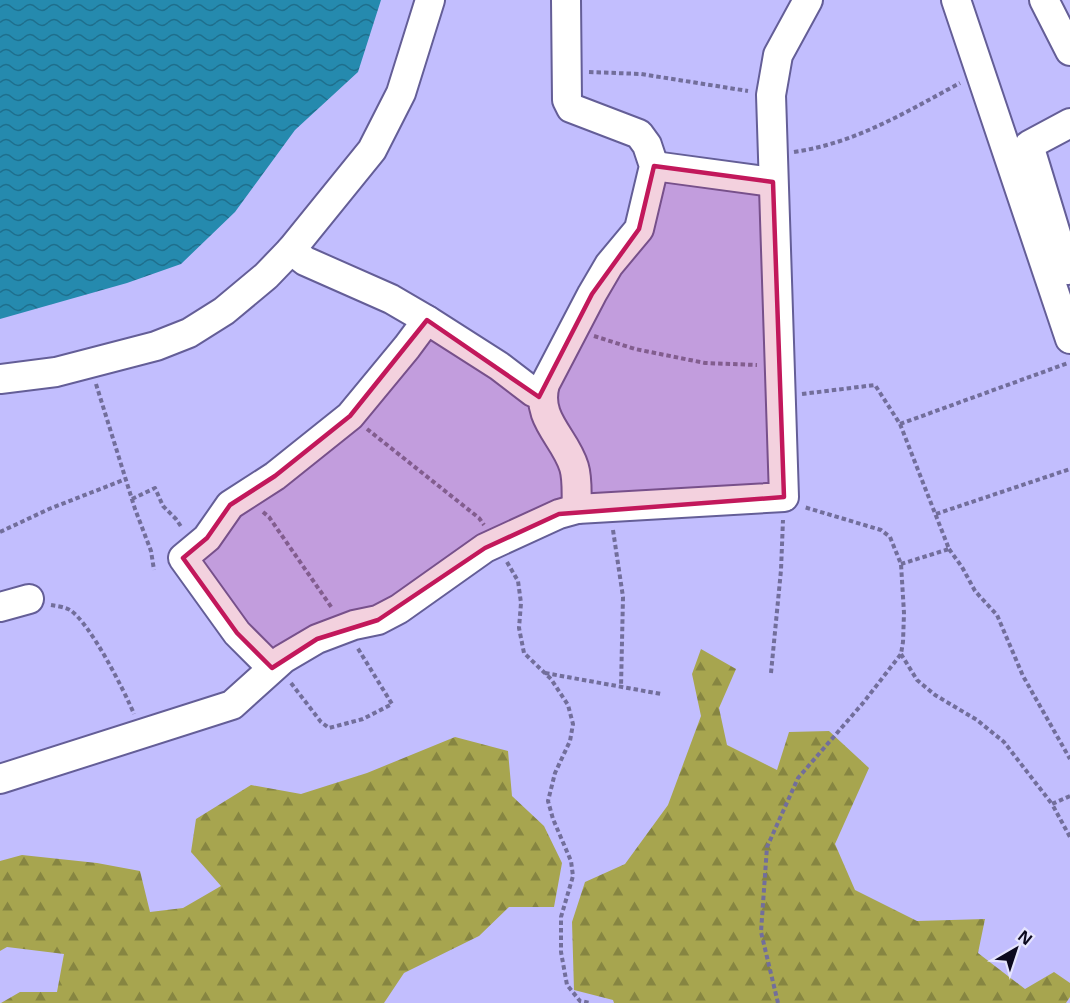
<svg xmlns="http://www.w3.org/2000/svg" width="1070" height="1003" font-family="'Open Sans',sans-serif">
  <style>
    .forest { fill: url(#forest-firs) }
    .water { fill: url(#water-waves) }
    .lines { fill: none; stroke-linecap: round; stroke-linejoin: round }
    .minor-casing { stroke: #645e97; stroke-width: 32 }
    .path { stroke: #726e9b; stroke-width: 4; stroke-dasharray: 4.5 3; stroke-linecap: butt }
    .minor { stroke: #fff; stroke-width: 28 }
    .marked { fill: #c2185b; fill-opacity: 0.2; stroke: #c2185b; stroke-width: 4.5; stroke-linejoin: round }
  </style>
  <defs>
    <pattern id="forest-firs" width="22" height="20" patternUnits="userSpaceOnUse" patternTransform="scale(1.5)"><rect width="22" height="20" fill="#a7a54f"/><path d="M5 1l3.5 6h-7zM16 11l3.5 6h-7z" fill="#868541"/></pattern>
    <pattern id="water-waves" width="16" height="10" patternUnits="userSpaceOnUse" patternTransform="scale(1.5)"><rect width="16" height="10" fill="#258aae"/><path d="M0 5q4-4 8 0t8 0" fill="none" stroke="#1e6f8d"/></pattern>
  </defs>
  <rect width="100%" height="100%" fill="#c2befe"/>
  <!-- forest -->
  <g class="forest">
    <polygon points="701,649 736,669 719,708 727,745 777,770 789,732 829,731 869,768 835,844 855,890 917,921 985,919 978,953 1025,989 1054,972 1070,983 1070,997 1066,1003 614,1003 613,1000 574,990 572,922 585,882 625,864 668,805 701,716 692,674"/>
    <polygon points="455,737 508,751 512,796 544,826 562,863 554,907 509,907 479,936 404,973 384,1003 1,1003 20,992 57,992 64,954 7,947 0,951 0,861 22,855 97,863 140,871 150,912 183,908 221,886 191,852 196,819 251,785 301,794 367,773"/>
  </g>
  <!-- water -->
  <polygon class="water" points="0,0 381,0 358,72 295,130 235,212 181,264 127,283 0,319"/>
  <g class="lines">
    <!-- minor casing -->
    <g class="minor-casing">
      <g id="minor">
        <path d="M 566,0 L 567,100 L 571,108 L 639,134 L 647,145 L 654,166 L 639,229 L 609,265 L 592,294 L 545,384 C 535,419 565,437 574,467 C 578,480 576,496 577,509"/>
        <polyline points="956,0 1070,339"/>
        <polyline points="1044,0 1070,51"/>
        <polyline points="654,166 773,182"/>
        <polyline points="291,250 305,261 391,299 427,320 499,366 533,392 542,396"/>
        <polyline points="1067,270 1029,145 1070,123"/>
        <polyline points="0,379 56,372 156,346 189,333 224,311 266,276 291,250 372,150 401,93 430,0"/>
        <polyline points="0,607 29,599"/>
        <polyline points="272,668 237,633 183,558 207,538 230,505 275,476 350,416 407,347 427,320"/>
        <polyline points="0,779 232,705 283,659 317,639 354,625 378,620 399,609 485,548 559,514 577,509 784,497 771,95 778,55 808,0"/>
      </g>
    </g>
    <!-- path -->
    <g class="path">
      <polyline points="589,72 641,74 748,91"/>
      <path d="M 794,152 C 856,143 906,112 960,83"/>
      <polyline points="594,336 635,349 705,363 757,365"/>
      <polyline points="96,384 135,509 151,551 154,570"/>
      <polyline points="802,394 875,385 900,424 949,549 901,564"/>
      <polyline points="900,424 1068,363"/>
      <polyline points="367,429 479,518 484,525"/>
      <polyline points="132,499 155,488 163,506 176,519 182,528"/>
      <polyline points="263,512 269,517 332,608"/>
      <polyline points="936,514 1070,469"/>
      <polyline points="613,530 623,597 621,687"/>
      <polyline points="0,532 49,509 126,479"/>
      <polyline points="949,549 962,567 975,591 997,615 1023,676 1070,759"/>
      <polyline points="507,562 518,581 521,603 519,628 524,653 551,679 568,705 573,724 570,741 555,773 548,801 553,819 571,861 573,876 561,917 561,952 567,985 580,1001 590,1003"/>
      <path d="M 51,605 C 57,606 65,607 70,610 C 90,623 124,690 134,714"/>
      <polyline points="901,654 917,680 935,695 977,720 1004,742 1052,804"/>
      <polyline points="545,673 661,694"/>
      <polyline points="771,673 781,570 783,520"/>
      <polyline points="291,683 321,722 329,728 363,719 392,704 357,647"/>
      <polyline points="1070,796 1052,804 1070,837"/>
      <polyline points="778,1003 761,932 767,847 798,778 863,703 901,654 903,642 904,613 901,564 890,537 881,530 804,507"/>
    </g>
    <!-- minor -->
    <use href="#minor" class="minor"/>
  </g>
  <!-- marked area -->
  <path class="marked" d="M 654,166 L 773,182 L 784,497 L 559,514 L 485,548 L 378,620 L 317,639 L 272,668 L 237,633 L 183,558 L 207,538 L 230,505 L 275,476 L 350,416 L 427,320 L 539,397 L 592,294 L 639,229 Z"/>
  <!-- north arrow -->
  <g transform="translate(1016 949) rotate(39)" stroke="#e5e4fe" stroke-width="4.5" paint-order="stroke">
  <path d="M0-4.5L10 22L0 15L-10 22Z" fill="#0c091e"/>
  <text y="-9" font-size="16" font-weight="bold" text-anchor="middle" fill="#0c091e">N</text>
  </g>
</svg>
